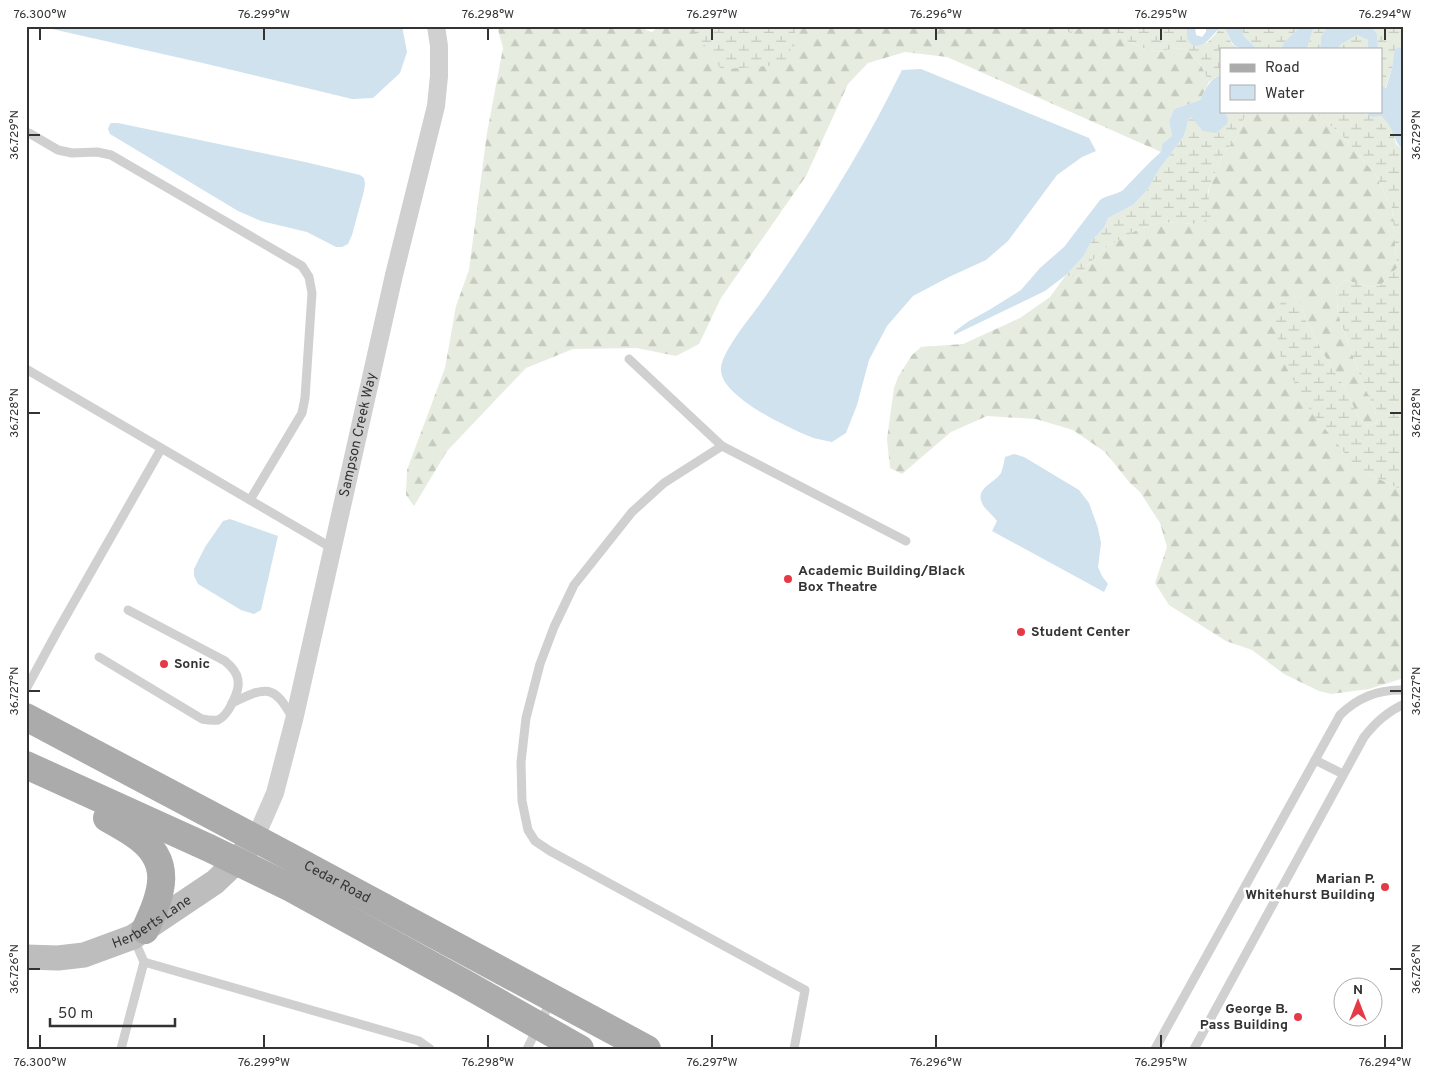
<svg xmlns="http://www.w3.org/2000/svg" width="1430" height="1075" font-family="Overpass,sans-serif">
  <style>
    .forest { fill: url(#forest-firs) }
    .wetland { fill: url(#wetland-marsh) }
    .water { fill: #cfe2ee }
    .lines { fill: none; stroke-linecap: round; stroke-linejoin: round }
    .lane { stroke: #d0d0d0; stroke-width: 9 }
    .street { stroke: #d0d0d0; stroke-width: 18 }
    .secondary { stroke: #bdbdbd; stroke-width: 25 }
    .primary { stroke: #ababab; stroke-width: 28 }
    .ticks { fill: none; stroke: #333; stroke-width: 2 }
    .poi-dot { fill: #e63946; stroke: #fff; stroke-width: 2 }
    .labels { text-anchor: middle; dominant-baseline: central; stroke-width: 5; stroke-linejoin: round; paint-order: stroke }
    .street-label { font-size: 14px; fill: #333; stroke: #fff }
    .poi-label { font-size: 14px; font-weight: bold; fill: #333; stroke: #fff; text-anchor: start }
    .neatline { fill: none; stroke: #333; stroke-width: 2 }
    .ticks-label { font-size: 12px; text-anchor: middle; fill: #333 }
  </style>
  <defs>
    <pattern id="forest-firs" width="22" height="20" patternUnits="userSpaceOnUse" patternTransform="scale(1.25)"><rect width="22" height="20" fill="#e6ecdf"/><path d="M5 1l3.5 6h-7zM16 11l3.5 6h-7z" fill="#c6cbc0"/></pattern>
    <pattern id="wetland-marsh" width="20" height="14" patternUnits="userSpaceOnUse" patternTransform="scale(1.25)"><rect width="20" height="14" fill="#e6ecdf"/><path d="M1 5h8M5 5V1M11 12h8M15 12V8" fill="none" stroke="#c6cbc0"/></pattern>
  </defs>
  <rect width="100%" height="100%" fill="#fff"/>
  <!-- forest -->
  <g class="forest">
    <polygon points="497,26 645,26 646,30 652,32 659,26 689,26 697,33 720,68 795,39 795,26 1053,26 1071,33 1083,26 1106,26 1124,37 1128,42 1146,49 1158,52 1176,48 1188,50 1201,65 1209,82 1200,100 1174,109 1169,121 1172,136 1162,144 1161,152 947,57 905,52 868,63 848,84 806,176 721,298 699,344 676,356 637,348 573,349 526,368 447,451 414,506 406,495 407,470 445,368 456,306 469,270 487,133 503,48"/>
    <polygon points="1247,111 1313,111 1342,135 1375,174 1392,208 1397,268 1381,285 1369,287 1346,280 1336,288 1338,314 1360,376 1375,410 1377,423 1366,426 1358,416 1342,383 1328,362 1305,319 1303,307 1295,298 1363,471 1404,491 1404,678 1369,689 1331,694 1319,691 1284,674 1252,650 1226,641 1169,605 1155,583 1167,547 1160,523 1140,492 1130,483 1105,452 1073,430 1036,419 987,416 951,432 902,474 890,468 887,439 894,388 898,377 912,355 921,347 963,344 1020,318 1050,297 1066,275 1076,278 1103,249 1137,230 1161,222 1200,224 1212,180 1222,156 1237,136"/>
  </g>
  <!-- wetland -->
  <g class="wetland">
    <polygon points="689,26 795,26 795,38 788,57 779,65 726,69 720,68 697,34"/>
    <polygon points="1053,26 1083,26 1071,33"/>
    <polygon points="1106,26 1116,26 1137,30 1143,26 1167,27 1187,26 1187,39 1193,46 1208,42 1221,28 1224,27 1232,44 1239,49 1221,49 1221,75 1216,77 1209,82 1201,65 1188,50 1176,48 1158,52 1146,49 1128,42 1124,37"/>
    <path d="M 1245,26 L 1300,26 C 1294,35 1285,38 1281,49 L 1257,49 L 1244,36 L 1242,27 Z"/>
    <polygon points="1314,26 1328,26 1321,37 1320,49 1307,49"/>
    <polygon points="1371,26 1404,26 1404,49 1398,47 1394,52 1392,68 1385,89 1381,86 1381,49 1378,49 1377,34"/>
    <polygon points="1357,35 1368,40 1368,49 1339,49 1340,45"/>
    <polygon points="1224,111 1247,111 1237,136 1222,156 1212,180 1208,192 1211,216 1200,224 1161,222 1137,230 1103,249 1076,278 1066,275 1083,257 1092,240 1104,228 1108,218 1133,205 1148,189 1158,171 1184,136 1189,118 1191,116 1228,118"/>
    <polygon points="1313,111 1363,111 1366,114 1381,116 1384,118 1391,125 1396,144 1404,151 1404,491 1363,471 1353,463 1311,412 1281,358 1273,309 1284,301 1295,298 1303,307 1305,319 1328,362 1342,383 1358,416 1366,426 1377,423 1375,410 1360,376 1338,314 1336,288 1346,280 1369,287 1381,285 1397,268 1392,208 1375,174 1342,135"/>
  </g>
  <!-- water -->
  <g class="water">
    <polygon points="53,26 402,26 407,52 400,73 373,98 352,99 207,64 52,29"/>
    <path d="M 1187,26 L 1195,26 L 1196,35 L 1202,37 L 1206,32 L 1206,26 L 1245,26 L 1242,27 L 1244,36 L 1257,49 C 1232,49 1235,48 1224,27 C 1211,31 1211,46 1193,46 L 1187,39 Z"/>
    <path d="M 1300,26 L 1314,26 L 1307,49 L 1281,49 C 1285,38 1294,35 1300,26 Z"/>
    <polygon points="1328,26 1371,26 1377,34 1378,49 1368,49 1368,40 1357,35 1340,45 1339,49 1320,49 1321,37"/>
    <path d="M 1398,47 L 1404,49 L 1404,151 C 1391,139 1395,127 1381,116 L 1372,117 L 1363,111 L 1381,111 L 1381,86 L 1386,88 L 1392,68 L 1394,52 Z"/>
    <path d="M 921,69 L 1089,138 L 1096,151 L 1082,157 L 1057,175 L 1008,241 L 986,260 L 949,277 L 913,296 L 887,326 L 869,360 L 857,405 L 846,433 L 832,442 C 824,440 814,439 806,435 C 785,426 723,397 721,371 C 719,355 750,318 760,304 C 813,229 862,152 902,70 Z"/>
    <path d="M 1221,75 L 1221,96 L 1220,97 L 1221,111 L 1224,111 L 1228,118 L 1227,124 L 1216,133 L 1203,131 L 1191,117 L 1189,118 L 1184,136 L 1158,171 L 1148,189 L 1133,205 L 1108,218 L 1104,228 L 1092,240 L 1083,257 L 1066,275 L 1045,291 L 954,335 L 954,332 L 969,321 L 989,310 L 1021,290 L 1040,268 L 1064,247 L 1100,200 C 1107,195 1116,195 1123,190 L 1151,161 L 1161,152 L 1162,144 L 1172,136 L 1169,121 L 1174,109 L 1200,100 C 1206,89 1209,79 1221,75 Z"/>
    <polygon points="111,123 118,123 305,162 360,175 364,178 365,184 364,191 352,235 348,244 342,247 336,247 307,232 261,221 238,211 110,134 108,129 109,126"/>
    <path d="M 1014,454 L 1024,457 L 1079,490 L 1089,503 L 1098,528 L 1101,543 L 1098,567 L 1102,576 L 1108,584 L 1104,592 L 992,531 L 997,521 C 993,515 985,510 982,503 C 975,488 995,483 1001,473 C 1003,468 1004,462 1005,457 Z"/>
    <polygon points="230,519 278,536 261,610 254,614 241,610 198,584 194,576 194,569 205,547 223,521"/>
  </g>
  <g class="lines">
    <!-- lane -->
    <g class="lane">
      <polyline points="29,133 58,150 72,153 97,152 111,155 302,266 309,277 312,293 305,398 302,413 250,500"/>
      <polyline points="629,359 722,446"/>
      <polyline points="26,369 332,548"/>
      <path d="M 99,657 L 202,719 C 207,720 212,721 218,720 C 228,716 240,691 238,680 C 237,672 231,666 225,661 L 128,610"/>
      <polyline points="26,689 58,630 161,449"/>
      <path d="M 232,703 C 266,686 274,684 293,719"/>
      <polyline points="1315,760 1343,774"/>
      <polyline points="144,962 419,1041 430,1049"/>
      <polyline points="121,1049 144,962 134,939"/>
      <polyline points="527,1049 551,1001"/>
      <polyline points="794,1049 805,990 550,851 535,841 528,830 522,801 521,762 526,718 540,664 554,627 574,585 632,512 664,483 722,446 906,541"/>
      <path d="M 1155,1049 L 1340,715 C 1358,697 1378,689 1404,690"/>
      <path d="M 1194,1049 L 1364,737 C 1376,722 1387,712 1404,704"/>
    </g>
    <!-- street -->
    <path class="street" id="s1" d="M 255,839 L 275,793 L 294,720 L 394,275 L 436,106 L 439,76 L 439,46 L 436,26"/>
    <!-- secondary -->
    <path class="secondary" id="s2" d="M 26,957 L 58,958 L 84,955 L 133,937 L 215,882 L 236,862 L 248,847"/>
    <!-- primary -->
    <g class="primary">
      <path id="s3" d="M 26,717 L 296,860 L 647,1049"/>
      <polyline points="26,765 209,848 291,888 464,983 580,1049"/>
      <path d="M 107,818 C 116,823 125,828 134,834 C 175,861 162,893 145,930"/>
    </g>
  </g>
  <!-- ticks -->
  <path class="ticks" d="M 40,28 L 40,40M 264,28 L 264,40M 488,28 L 488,40M 712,28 L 712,40M 936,28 L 936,40M 1161,28 L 1161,40M 1385,28 L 1385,40M 28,135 L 40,135M 1390,135 L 1402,135M 28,413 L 40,413M 1390,413 L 1402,413M 28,691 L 40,691M 1390,691 L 1402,691M 28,969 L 40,969M 1390,969 L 1402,969M 40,1035 L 40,1048M 264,1035 L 264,1048M 488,1035 L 488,1048M 712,1035 L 712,1048M 936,1035 L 936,1048M 1161,1035 L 1161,1048M 1385,1035 L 1385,1048"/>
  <!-- markers -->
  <g class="poi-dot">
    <circle cx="788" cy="579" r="5"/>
    <circle cx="1021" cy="632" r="5"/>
    <circle cx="164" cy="664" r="5"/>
    <circle cx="1385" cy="887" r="5"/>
    <circle cx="1298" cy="1017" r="5"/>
  </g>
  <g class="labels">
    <!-- street labels -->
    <g class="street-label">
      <text stroke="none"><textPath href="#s1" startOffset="418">Sampson Creek Way</textPath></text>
      <text stroke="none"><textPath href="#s3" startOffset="352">Cedar Road</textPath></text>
      <text stroke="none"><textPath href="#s2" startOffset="134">Herberts Lane</textPath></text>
    </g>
    <!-- poi labels -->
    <g class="poi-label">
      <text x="798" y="571">Academic Building/Black<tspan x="798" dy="16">Box Theatre</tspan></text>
      <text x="1031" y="632">Student Center</text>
      <text x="174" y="664">Sonic</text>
      <text x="1375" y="879" text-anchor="end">Marian P.<tspan x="1375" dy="16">Whitehurst Building</tspan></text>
      <text x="1288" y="1009" text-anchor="end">George B.<tspan x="1288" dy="16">Pass Building</tspan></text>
    </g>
  </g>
  <!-- border -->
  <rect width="1430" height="1075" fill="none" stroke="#ffffff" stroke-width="55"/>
  <!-- legend -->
  <rect x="1220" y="48" width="162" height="65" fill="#ffffff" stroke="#adadad"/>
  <rect x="1230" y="64" width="25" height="8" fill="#ababab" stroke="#adadad"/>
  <text x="1265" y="72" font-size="15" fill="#333333">Road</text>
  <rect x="1230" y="85" width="25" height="15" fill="#cfe2ee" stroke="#adadad"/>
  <text x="1265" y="98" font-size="15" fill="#333333">Water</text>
  <!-- north arrow -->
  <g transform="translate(1358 1002)"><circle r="24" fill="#ffffff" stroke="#adadad"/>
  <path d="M0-4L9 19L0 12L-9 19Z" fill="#e63946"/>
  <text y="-8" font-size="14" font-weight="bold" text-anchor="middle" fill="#333333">N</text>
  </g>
  <!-- scale -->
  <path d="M50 1018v8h125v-8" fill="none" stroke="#333333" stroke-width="2.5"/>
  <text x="58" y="1018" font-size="15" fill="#333333" stroke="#ffffff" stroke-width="4" paint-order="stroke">50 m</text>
  <rect x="28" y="28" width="1374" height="1020" class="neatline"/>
  <g class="ticks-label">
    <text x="40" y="18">76.300°W</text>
    <text x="264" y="18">76.299°W</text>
    <text x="488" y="18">76.298°W</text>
    <text x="712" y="18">76.297°W</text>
    <text x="936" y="18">76.296°W</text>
    <text x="1161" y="18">76.295°W</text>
    <text x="1385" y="18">76.294°W</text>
    <text transform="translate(14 135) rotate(-90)" y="4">36.729°N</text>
    <text transform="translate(1416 135) rotate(-90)" y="4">36.729°N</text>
    <text transform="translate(14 413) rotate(-90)" y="4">36.728°N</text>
    <text transform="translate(1416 413) rotate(-90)" y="4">36.728°N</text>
    <text transform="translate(14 691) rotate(-90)" y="4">36.727°N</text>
    <text transform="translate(1416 691) rotate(-90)" y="4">36.727°N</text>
    <text transform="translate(14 969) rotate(-90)" y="4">36.726°N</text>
    <text transform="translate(1416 969) rotate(-90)" y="4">36.726°N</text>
    <text x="40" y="1066">76.300°W</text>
    <text x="264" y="1066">76.299°W</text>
    <text x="488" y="1066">76.298°W</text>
    <text x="712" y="1066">76.297°W</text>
    <text x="936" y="1066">76.296°W</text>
    <text x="1161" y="1066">76.295°W</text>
    <text x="1385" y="1066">76.294°W</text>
  </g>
</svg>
